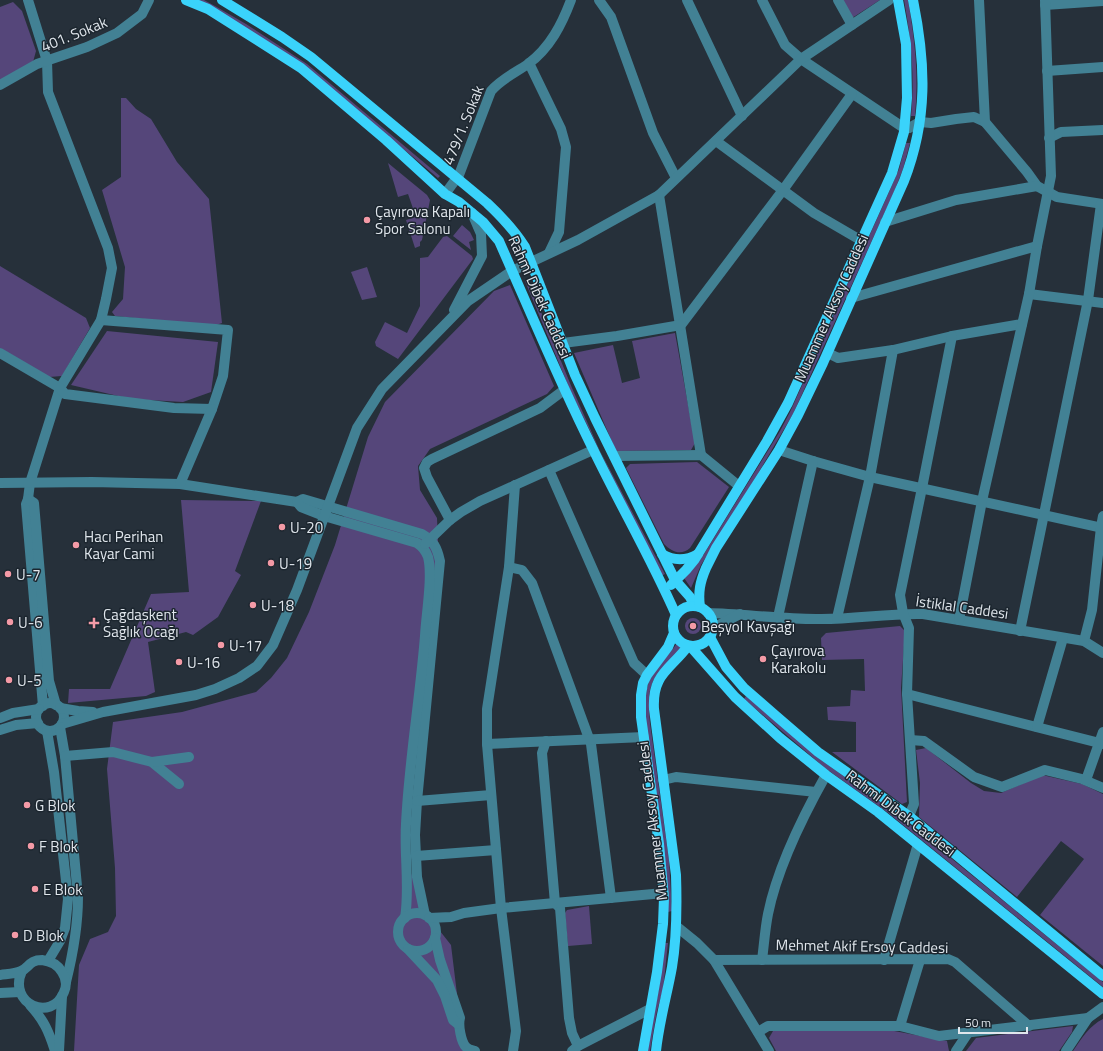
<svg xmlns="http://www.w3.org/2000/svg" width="1103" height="1051" font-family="'Titillium Web',sans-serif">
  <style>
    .green { fill: #55467a }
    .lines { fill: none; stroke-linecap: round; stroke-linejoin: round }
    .minor { stroke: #428194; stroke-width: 10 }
    .major { stroke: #3ad3fb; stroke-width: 10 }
    .poi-dot { fill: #f49aa6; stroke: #1c262f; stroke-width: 1.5 }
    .labels { text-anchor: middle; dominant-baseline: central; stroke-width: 3; stroke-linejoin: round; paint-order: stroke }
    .street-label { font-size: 15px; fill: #e0e6ec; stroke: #1c262f }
    .poi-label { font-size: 15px; fill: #e0e6ec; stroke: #1c262f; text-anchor: start }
  </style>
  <rect width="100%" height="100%" fill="#26303a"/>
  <!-- green -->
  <g class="green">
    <polygon points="196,0 204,0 215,6 246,24 307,64 440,176 438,178 309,70"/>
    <polygon points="840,0 880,0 852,18"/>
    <path d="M 904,0 L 908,0 C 915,41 919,75 915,116 L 911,116 C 915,77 911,39 904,0 Z"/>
    <polygon points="13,2 22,11 36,51 33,62 0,81 0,7"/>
    <polygon points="121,98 126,98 136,109 151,119 177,162 209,199 222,323 213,326 115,316 112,312 123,299 125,267 102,190 121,177"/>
    <polygon points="906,143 910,143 903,169 894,192 793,414 757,475 701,565 691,588 684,578 693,569 704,554 780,431 790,412 889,192 899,169"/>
    <polygon points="388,163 427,195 430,200 422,240 420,242 420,246 415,248 406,220 416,217 408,194 398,197"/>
    <polygon points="462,225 470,232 474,240 469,242 471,250 453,236"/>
    <polygon points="447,236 472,256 473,259 398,359 376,346 375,342 385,322 407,333 420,306 420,258 428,257 443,237"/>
    <polygon points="0,266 86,318 90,328 62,376 49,377 0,348"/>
    <polygon points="367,267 377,297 362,300 351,272"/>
    <polygon points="528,280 572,388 600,451 665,574 661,576 570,390 525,281"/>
    <polygon points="510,285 554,386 547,394 430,449 418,466 420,490 437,518 438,541 404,854 425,912 451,945 464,1051 74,1051 79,965 90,939 108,932 116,916 115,868 107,769 113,722 182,712 256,692 271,678 287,658 309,612 335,545 368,437 385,402 494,291"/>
    <polygon points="107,331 218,342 211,392 183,402 131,399 71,385"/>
    <polygon points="675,333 695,443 691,450 616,451 574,353 613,345 622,383 640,378 632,341"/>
    <path d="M 697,462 L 729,487 L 690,548 C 681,556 672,552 664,544 L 626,468 L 630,464 Z"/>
    <polygon points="181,500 261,501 235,571 241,575 218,617 193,635 186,632 148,642 155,692 146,696 68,703 69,689 110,689 151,594 189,592"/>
    <circle cx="693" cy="626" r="8"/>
    <polygon points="900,626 905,631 901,688 907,802 902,804 832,752 856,752 856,722 828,720 827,707 850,706 851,690 865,691 864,659 822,660 821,638 826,633"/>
    <path d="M 677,643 L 685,648 C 653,676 646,679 650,723 L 669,860 L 672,911 L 668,912 L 646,722 C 645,697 644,682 661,662 C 667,656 672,651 677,643 Z"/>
    <polygon points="746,696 821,760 898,815 1103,982 1103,987 887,812 825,768 744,699"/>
    <polygon points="926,748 971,783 984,791 1001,793 1042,775 1082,784 1103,794 1103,966 1040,915 1084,859 1061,841 1017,897 919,817 920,783 916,750"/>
    <polygon points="589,906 592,944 568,946 565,913 567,910"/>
    <polygon points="665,943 668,943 663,990 657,1011 650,1051 647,1051 658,993"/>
    <path d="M 1103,1019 L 1103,1051 L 1073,1051 C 1082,1038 1089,1026 1103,1019 Z"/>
    <polygon points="1073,1026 1072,1032 1059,1051 966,1051 976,1038"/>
    <polygon points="889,1030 947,1041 949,1051 776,1051 769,1038 773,1031"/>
  </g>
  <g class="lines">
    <!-- minor -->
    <g class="minor">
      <polyline points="28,0 47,61 48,92 108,248 112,268 106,299 101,320 60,388 30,483 28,499 26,504 43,706"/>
      <polyline points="599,0 611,17 653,133 676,178"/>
      <polyline points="687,0 742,116"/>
      <polyline points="762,0 785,45 801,59 904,128 909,128 920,122 931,123 956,119 974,117 985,122"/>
      <polyline points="838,0 852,25"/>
      <polyline points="979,0 985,122 1027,172 1037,186 1057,197 1103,204"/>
      <polyline points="1045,5 1103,1"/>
      <polyline points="529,63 561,129 566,147 559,232 549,253"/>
      <polyline points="1047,71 1103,67"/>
      <polyline points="0,85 37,64 87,47 117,33 142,14 149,0"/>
      <polyline points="1049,138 1061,132 1103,130"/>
      <polyline points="716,141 814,213 862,241"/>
      <path d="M 445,194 L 459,175 L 491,91 C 501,79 515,73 528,64 C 550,48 562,24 571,0"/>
      <polyline points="659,195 701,455"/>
      <polyline points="885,222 956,200 1037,186"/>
      <polyline points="1029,294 1103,303"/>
      <polyline points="851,298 1037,246"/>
      <polyline points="454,310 482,256 481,234 472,213"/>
      <polyline points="563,343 617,336 681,325 783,190 852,94"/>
      <polyline points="0,353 60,388 65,394 174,408 212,409 223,376 228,330 101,320"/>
      <polyline points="828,353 838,358 893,350 952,336 1022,324"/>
      <polyline points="779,450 813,461 870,477 1103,528"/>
      <polyline points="614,456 701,455 739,486"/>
      <polyline points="549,470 634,663 647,675"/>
      <path d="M 0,483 L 92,482 L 180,484 L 297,502 L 303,499 L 422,534 C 434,541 437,548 440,561 L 417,801 L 415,835 L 417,877 L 425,915"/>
      <polyline points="180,484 212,409"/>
      <polyline points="28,499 34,503 49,681 56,705"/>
      <path d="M 297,502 L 301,507 L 324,516 L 417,543 C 423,547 426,551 428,557 C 433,576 426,615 425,636 C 420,699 409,761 406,824 C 404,855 410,887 405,918"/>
      <polyline points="450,520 427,477 424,468 427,462 432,459 540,408 564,390"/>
      <polyline points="425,544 450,520 461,512 480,501 593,450"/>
      <polyline points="509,567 522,570 532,583 591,744 611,898"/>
      <path d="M 708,613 C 744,614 780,619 816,619 C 851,620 887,613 923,614 L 1084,641 L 1103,653"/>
      <polyline points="778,617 813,461"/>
      <polyline points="837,618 870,477 893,350"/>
      <polyline points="959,620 982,501 1029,294 1037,246 1051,176 1045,0"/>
      <polyline points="713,628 740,614"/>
      <polyline points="1020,631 1088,300 1101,204"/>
      <polyline points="1084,641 1092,610 1101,527 1103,516"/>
      <polyline points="907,694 1103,744"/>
      <circle cx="50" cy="717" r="14"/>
      <polyline points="60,708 78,711 93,712"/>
      <polyline points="0,718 13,713 39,709"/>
      <polyline points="62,724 103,712 196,695 215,689 239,678 257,666 273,645 297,590 357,428 382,389 468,301 512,271 578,240 659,195 801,59 889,0"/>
      <path d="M 60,727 L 65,756 L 78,897 C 78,926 73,954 66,982"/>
      <polyline points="1037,727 1063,638"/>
      <polyline points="0,730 16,725 38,723"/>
      <polyline points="47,731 54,772 68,899 65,928 60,941 48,961"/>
      <polyline points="910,740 924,741 974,777 1002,787 1045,770 1082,779 1103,788"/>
      <polyline points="546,741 542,753 555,903 560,908 569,1018 572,1033 578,1046"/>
      <polyline points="487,744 644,737"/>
      <polyline points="65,756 113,752 152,762 179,784"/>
      <polyline points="152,762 189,757"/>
      <polyline points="663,780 676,777 816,792"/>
      <polyline points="1086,780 1103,732"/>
      <polyline points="417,801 491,795"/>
      <polyline points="909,816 914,804 907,694 909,628 903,613 900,595 922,488 952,336"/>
      <polyline points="416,856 496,850"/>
      <circle cx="417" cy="932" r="19"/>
      <polyline points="429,918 451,917 464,913 501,908 664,893"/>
      <polyline points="676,926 697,943 714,960 769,1051"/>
      <path d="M 435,938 L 440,960 L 460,1018 C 458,1025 461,1042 466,1047 C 469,1050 472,1050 475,1051"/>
      <polyline points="408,949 437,980 445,996 453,1020 458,1024"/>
      <polyline points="714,960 948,959 955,962 1029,1026"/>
      <path d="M 762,960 C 764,945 765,929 768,914 C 777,869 803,816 826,775"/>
      <polyline points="884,960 918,844"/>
      <path d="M 0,975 C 6,974 15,974 21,971 C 29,968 29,960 42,960 C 50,961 58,965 62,972 C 66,978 67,986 64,992 C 52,1023 7,1004 22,971"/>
      <polyline points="0,993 20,992"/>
      <path d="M 30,1005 C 44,1020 49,1032 55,1051"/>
      <polyline points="900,1026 920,960"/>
      <polyline points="758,1032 768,1026 900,1026 939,1036 1088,1018 1103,1007"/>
      <polyline points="59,1051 62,996"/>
      <polyline points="513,1051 516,1031 501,908 487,744 487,709 509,567 515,485"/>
      <polyline points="572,1051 578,1046 650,1009"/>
      <polyline points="956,1051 968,1033"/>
      <polyline points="1066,1051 1088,1018"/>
    </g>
    <!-- major -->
    <g class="major">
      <path d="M 186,0 L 208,9 L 301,68 L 386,140 L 445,194 L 459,202 L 483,222 L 499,241 C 530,311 559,381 593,449 C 620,505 651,558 676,615"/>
      <path d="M 222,0 L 282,37 L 311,57 L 487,203 C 502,217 514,230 525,247 L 575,375 L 595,418 L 675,580 L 690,597 L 694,605"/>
      <path d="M 662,554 C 674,561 686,561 698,554"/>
      <polyline points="671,585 686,570 695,559 767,441 788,403 892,173 904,132 907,98 906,44 898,0"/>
      <circle cx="693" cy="626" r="20"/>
      <path d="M 700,607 C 698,592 700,582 706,568 L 716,548 L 779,450 L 798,415 L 823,363 L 904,181 C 928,119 926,64 913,0"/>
      <polyline points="710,637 726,667 744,688 775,715 818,752 909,816 1103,976"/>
      <polyline points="690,646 735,697 780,738 826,775 878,812 1103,994"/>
      <polyline points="643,1051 657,972 663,924 664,898 659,844 641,717 641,695 643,683 647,675 668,647 674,633"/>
      <path d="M 656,1051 C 659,1022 667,995 672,967 C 677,937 677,905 676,875 L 654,709 C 652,674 670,670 688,646"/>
    </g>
  </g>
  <!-- markers -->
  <g class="poi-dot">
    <circle cx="367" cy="220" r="4"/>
    <circle cx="282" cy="527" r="4"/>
    <circle cx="76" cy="545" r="4"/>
    <circle cx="271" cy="563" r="4"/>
    <circle cx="8" cy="574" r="4"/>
    <circle cx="253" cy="605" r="4"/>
    <circle cx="10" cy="622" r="4"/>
    <path d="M92 617h4v4h4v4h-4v4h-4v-4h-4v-4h4z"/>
    <circle cx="693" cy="626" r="4"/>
    <circle cx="221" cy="645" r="4"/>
    <circle cx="763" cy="659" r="4"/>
    <circle cx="179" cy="662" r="4"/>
    <circle cx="9" cy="680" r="4"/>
    <circle cx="27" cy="805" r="4"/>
    <circle cx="31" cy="846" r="4"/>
    <circle cx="35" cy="889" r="4"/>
    <circle cx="15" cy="935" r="4"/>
  </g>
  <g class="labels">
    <!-- street labels -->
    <g class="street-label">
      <text transform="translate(74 34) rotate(-22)">401. Sokak</text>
      <text transform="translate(463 125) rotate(-68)">479/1. Sokak</text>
      <text transform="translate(540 297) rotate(66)">Rahmi Dibek Caddesi</text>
      <text transform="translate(831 308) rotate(-66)">Muammer Aksoy Caddesi</text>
      <text transform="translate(962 607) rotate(8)">İstiklal Caddesi</text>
      <text transform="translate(901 813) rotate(37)">Rahmi Dibek Caddesi</text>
      <text transform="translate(652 821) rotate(-97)">Muammer Aksoy Caddesi</text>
      <text transform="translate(862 946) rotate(1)">Mehmet Akif Ersoy Caddesi</text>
    </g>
    <!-- poi labels -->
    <g class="poi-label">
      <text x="375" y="211">Çayırova Kapalı<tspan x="375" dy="17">Spor Salonu</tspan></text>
      <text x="290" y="527">U-20</text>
      <text x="84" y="536">Hacı Perihan<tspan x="84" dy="17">Kayar Cami</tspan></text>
      <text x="279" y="563">U-19</text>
      <text x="16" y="574">U-7</text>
      <text x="261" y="605">U-18</text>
      <text x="103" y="614">Çağdaşkent<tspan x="103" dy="17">Sağlık Ocağı</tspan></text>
      <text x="18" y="622">U-6</text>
      <text x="701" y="626">Beşyol Kavşağı</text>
      <text x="229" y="645">U-17</text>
      <text x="771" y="650">Çayırova<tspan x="771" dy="17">Karakolu</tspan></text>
      <text x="187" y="662">U-16</text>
      <text x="17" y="680">U-5</text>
      <text x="35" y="805">G Blok</text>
      <text x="39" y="846">F Blok</text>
      <text x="43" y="889">E Blok</text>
      <text x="23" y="935">D Blok</text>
    </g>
  </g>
  <!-- scale -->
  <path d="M959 1027v6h68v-6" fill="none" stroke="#e0e6ec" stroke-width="2"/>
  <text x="965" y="1027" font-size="12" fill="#e0e6ec" stroke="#1c262f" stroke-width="3" paint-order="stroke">50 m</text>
</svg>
